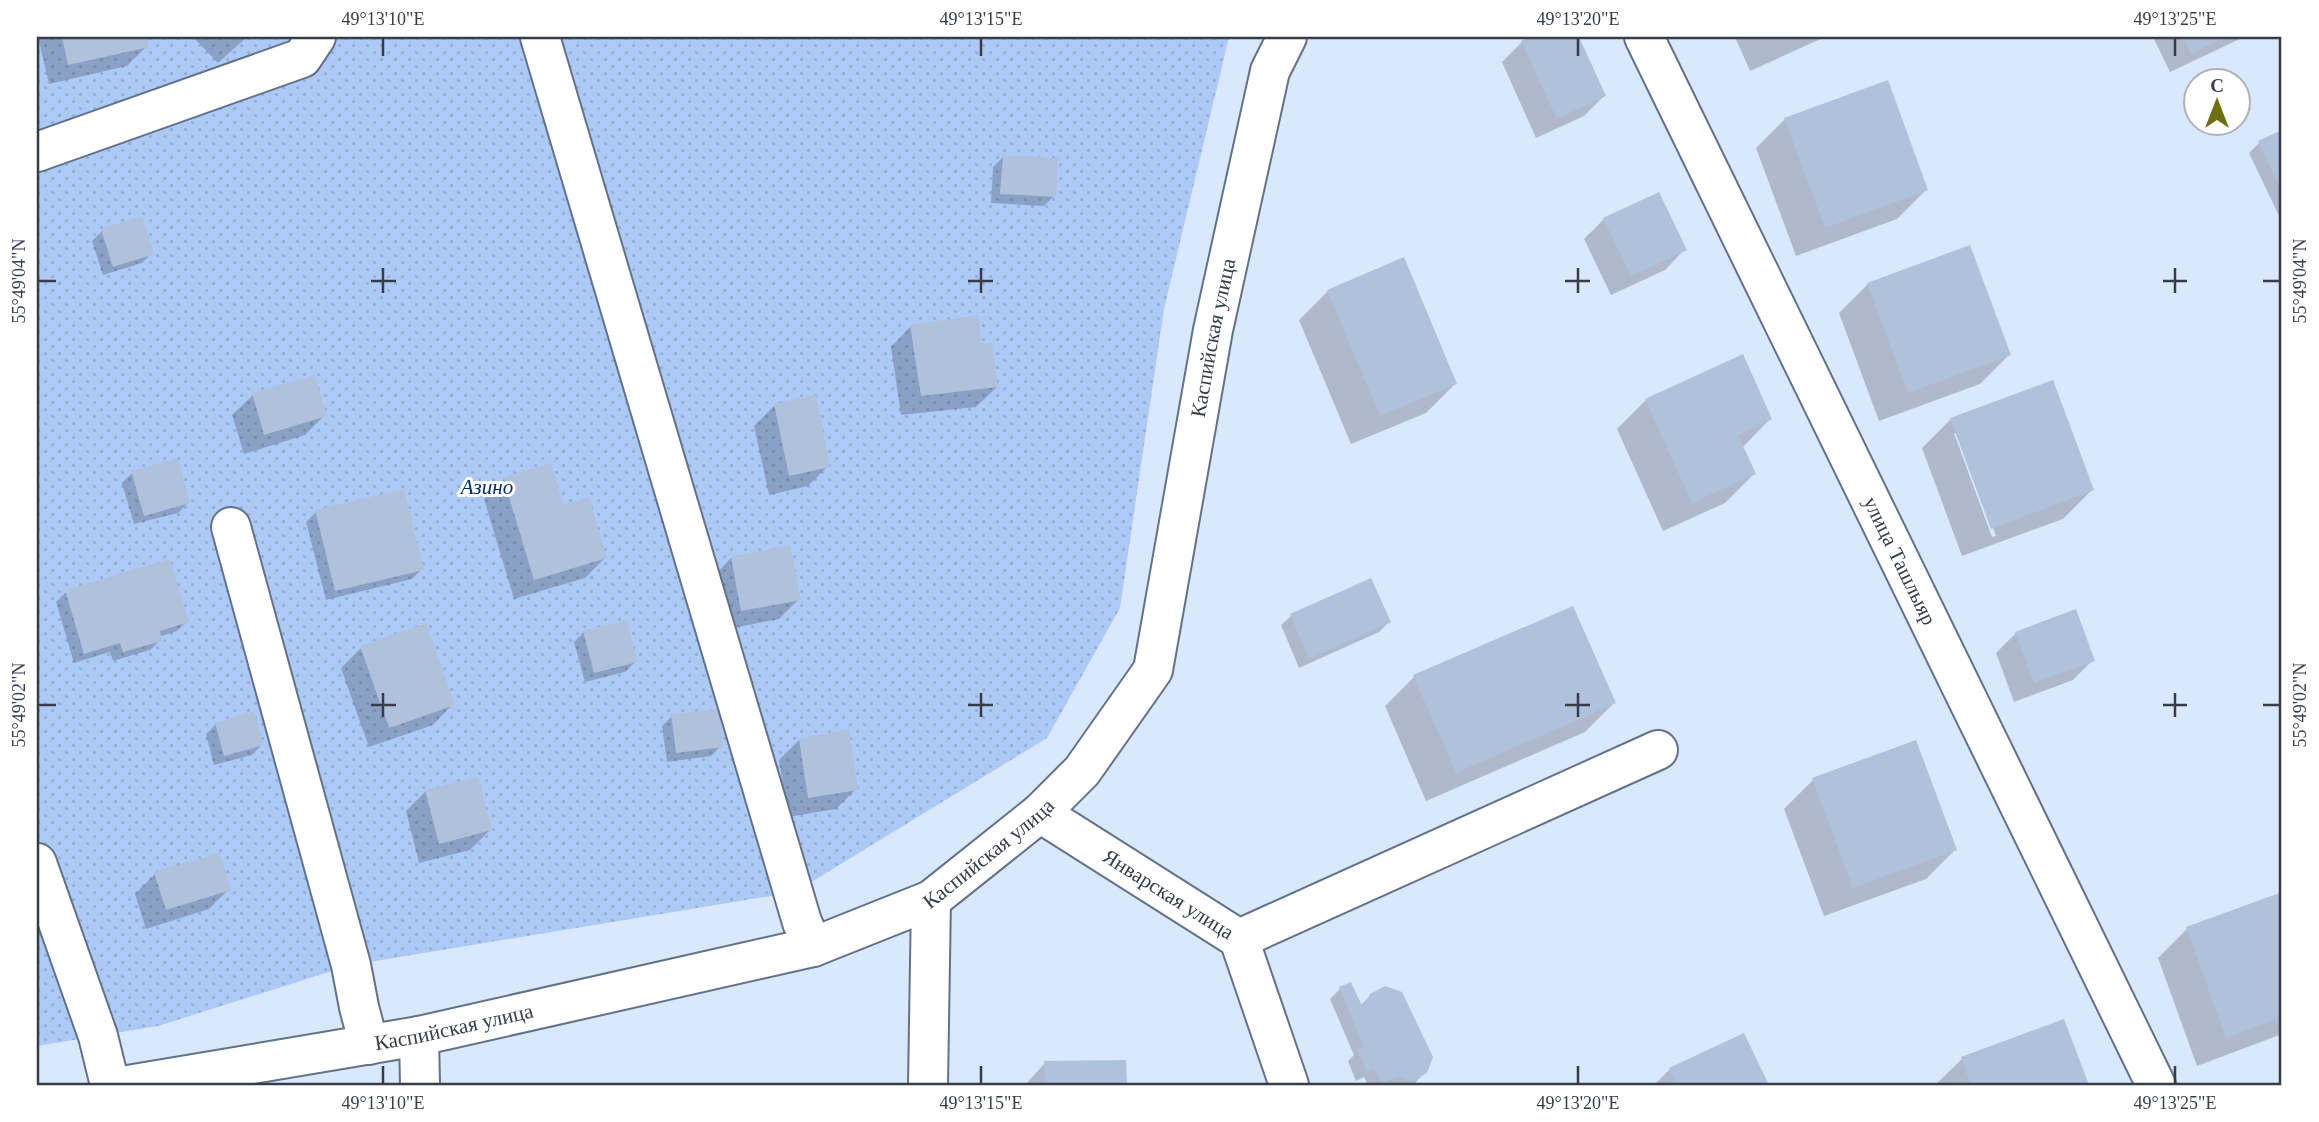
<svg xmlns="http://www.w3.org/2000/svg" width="2319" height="1122" font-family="'Times New Roman',serif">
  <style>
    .garden { fill: url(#garden-dots) }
    .shadow { fill: #0003; fill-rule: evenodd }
    .building { fill: #b0c1db }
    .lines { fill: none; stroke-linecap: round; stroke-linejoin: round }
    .minor-casing { stroke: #62728a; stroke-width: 42 }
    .minor { stroke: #fff; stroke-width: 38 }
    .ticks { fill: none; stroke: #363d48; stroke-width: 2.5 }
    .labels { text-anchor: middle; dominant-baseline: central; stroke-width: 6; stroke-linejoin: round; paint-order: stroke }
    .street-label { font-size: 21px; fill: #363d48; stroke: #fff }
    .park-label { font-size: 21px; font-style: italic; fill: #032e6e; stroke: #fff }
    .neatline { fill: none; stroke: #363d48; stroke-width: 2.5 }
    .ticks-label { font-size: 18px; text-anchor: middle; fill: #363d48 }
  </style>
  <defs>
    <pattern id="garden-dots" width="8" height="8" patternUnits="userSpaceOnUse" patternTransform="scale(1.75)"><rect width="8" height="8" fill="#adcaf7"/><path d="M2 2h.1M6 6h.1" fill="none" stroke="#95aed5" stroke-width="1.8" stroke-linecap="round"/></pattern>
  </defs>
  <rect width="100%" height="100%" fill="#dae8fe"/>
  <!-- garden -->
  <polygon class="garden" points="37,37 1229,37 1164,309 1120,608 1047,738 795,892 351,965 158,1026 37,1046"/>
  <!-- shadow -->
  <g class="shadow">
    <polygon points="38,37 145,37 147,46 127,66 49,84"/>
    <polygon points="193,37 247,37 218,63"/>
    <polygon points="1533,37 1577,37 1604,96 1584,116 1536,138 1502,62 1522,42"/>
    <polygon points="1735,37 1825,37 1750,71"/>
    <polygon points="2153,37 2244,37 2170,72"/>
    <polygon points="1785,119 1926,190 1897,219 1796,256 1756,148"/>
    <polygon points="2282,132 2282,222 2249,153 2259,143"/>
    <polygon points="1003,157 1054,196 1044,206 991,203 993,167"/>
    <polygon points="1604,219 1685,249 1665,270 1611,295 1584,239"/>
    <polygon points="102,231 152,253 142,263 103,275 92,241"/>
    <polygon points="1868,284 2009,355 1980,384 1879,421 1839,313"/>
    <polygon points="1328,291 1455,384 1426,413 1351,444 1299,320"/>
    <polygon points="911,326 981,346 997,387 976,407 901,415 891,347"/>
    <polygon points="314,377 325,415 305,435 244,454 232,415 253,395"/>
    <polygon points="1646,400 1770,419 1742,448 1754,474 1725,503 1663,531 1617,429"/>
    <polygon points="774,406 828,466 808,486 769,495 754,426"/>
    <path d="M 1951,419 L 2092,490 L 2063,519 L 1962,556 L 1922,448 ZM 1954,433 L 1957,433 L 1996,536 L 1992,537 Z"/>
    <polygon points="132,473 188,503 178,513 134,524 122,483"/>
    <polygon points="504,479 562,507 605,558 585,578 514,599 484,499"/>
    <polygon points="316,512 422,569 412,579 326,600 306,522"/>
    <polygon points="731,558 799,599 779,619 722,630 711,579"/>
    <polygon points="169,561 187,621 177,631 159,637 160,640 150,650 113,661 110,652 74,663 56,602 66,592"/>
    <polygon points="1370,580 1389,622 1379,632 1299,668 1281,625 1291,616"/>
    <polygon points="584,632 635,662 625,672 585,682 574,642"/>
    <polygon points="2016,633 2093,660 2073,680 2014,702 1996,653"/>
    <polygon points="361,648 453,704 433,725 369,747 341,668"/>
    <polygon points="1414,677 1614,703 1585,732 1426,801 1385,706"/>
    <polygon points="672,716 721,746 711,756 667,762 662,726"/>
    <polygon points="216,724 262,745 252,755 214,765 206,734"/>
    <polygon points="799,740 856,789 836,809 788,817 779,760"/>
    <polygon points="1813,780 1955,850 1926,879 1824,916 1784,809"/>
    <polygon points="426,791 490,830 470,850 419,863 406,811"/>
    <polygon points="155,874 229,889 209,909 146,929 135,894"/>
    <polygon points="2282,894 2282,1034 2197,1066 2158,958 2187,929"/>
    <polygon points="1340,989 1360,1006 1371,995 1425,1072 1415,1083 1409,1085 1368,1085 1364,1077 1356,1081 1348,1061 1354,1055 1330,999"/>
    <polygon points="2063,1021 2087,1085 1935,1085 1962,1059"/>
    <polygon points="1743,1035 1767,1085 1654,1085 1670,1069"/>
    <polygon points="1124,1062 1125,1085 1025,1085 1045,1063"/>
  </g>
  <!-- building -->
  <g class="building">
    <polygon points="62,37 147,37 149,47 68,65"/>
    <polygon points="1529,37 1579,37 1606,96 1557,119 1521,41"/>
    <polygon points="2182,37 2225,37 2191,54"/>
    <polygon points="1888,80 1928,190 1825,228 1784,118"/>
    <polygon points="2282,130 2282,192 2258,141"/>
    <polygon points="1003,155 1058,158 1056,197 1000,194"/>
    <polygon points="1659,192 1687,250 1631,276 1603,218"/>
    <polygon points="142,216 154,254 113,267 101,229"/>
    <polygon points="1970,245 2011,355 1908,393 1867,283"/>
    <polygon points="1404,257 1457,384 1380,416 1327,290"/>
    <polygon points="978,315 982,344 992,343 998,387 921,396 910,325"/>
    <polygon points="1743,354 1772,419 1738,435 1756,474 1692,503 1645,399"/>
    <polygon points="315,375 327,416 264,435 252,393"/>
    <polygon points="2053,380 2094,490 1991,529 1950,418"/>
    <polygon points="816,395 830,467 789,476 774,404"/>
    <polygon points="178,458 190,503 144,516 131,471"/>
    <polygon points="551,463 563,505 589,497 607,558 534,580 503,477"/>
    <polygon points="404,489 424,570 335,591 315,510"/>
    <polygon points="790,545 801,600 741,611 731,557"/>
    <polygon points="170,559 189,622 160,631 162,641 123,652 120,643 84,654 65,590"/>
    <polygon points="1371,578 1391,622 1309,659 1290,614"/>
    <polygon points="1573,606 1616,703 1456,773 1413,675"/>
    <polygon points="2076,609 2095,661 2034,683 2015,632"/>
    <polygon points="627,620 637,662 594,673 583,631"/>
    <polygon points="426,623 455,705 389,728 360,646"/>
    <polygon points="719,709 723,747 676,753 671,714"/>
    <polygon points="254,711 264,745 224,756 215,723"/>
    <polygon points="849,729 858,790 808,798 799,739"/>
    <polygon points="1916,740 1957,850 1853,888 1812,778"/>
    <polygon points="478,777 492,830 439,844 425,790"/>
    <polygon points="220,853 231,890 166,910 154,872"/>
    <polygon points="2282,892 2282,1017 2226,1038 2186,927"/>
    <polygon points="1351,982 1363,1008 1370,994 1385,986 1402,992 1433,1057 1427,1073 1412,1081 1397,1076 1382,1084 1374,1068 1367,1072 1357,1049 1364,1047 1339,987"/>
    <polygon points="2064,1019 2089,1085 1971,1085 1961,1057"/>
    <polygon points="1744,1033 1769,1085 1677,1085 1669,1068"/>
    <polygon points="1126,1060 1127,1085 1045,1085 1044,1061"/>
  </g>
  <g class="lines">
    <!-- minor casing -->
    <g class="minor-casing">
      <g id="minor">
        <polyline points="540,37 802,922 813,947"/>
        <path id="s1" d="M 1644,37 L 2156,1085"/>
        <polyline points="37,152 302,58 316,37"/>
        <polyline points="231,527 351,965 359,1007 369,1045"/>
        <path id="s2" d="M 1040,813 L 1239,939 L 1289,1085"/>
        <polyline points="37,863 98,1036 110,1085"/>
        <polyline points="1239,939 1658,750"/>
        <polyline points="419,1036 420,1085"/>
        <path id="s3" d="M 128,1085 L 419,1036 L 813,947 L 931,900 L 1040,813 L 1082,771 L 1153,670 L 1213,330 L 1270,71 L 1287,37"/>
        <polyline points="928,1085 931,900"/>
      </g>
    </g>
    <!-- minor -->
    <use href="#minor" class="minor"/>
  </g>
  <!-- ticks -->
  <path class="ticks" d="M 383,38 L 383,56M 981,38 L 981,56M 1578,38 L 1578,56M 2175,38 L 2175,56M 383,268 L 383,293M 981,268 L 981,293M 1578,268 L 1578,293M 2175,268 L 2175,293M 38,281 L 56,281M 371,281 L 396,281M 968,281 L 993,281M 1565,281 L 1590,281M 2163,281 L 2187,281M 2263,281 L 2280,281M 383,693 L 383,717M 981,693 L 981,717M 1578,693 L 1578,717M 2175,693 L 2175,717M 38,705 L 56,705M 371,705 L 396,705M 968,705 L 993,705M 1565,705 L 1590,705M 2163,705 L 2187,705M 2263,705 L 2280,705M 383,1066 L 383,1084M 981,1066 L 981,1084M 1578,1066 L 1578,1084M 2175,1066 L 2175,1084"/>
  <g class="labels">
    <!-- street labels -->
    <g class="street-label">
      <text stroke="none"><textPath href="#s3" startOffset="1486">Каспийская улица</textPath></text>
      <text stroke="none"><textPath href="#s1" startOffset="583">улица Ташлыяр</textPath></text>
      <text stroke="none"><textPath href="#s3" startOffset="900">Каспийская улица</textPath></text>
      <text stroke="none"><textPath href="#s2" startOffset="152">Январская улица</textPath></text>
      <text stroke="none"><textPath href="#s3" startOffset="331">Каспийская улица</textPath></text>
    </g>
    <!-- park labels -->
    <g class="park-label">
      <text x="487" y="487">Азино</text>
    </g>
  </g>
  <!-- border -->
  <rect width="2319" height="1122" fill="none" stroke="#ffffff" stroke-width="77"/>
  <!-- north arrow -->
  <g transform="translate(2217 102)"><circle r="33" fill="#ffffff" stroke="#afb1b6" stroke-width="2"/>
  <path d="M0-5L12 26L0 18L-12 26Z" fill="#6f6e10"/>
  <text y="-10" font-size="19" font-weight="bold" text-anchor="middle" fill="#363d48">С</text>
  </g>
  <rect x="38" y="38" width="2242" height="1046" class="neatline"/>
  <g class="ticks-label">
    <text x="383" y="25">49°13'10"E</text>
    <text x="981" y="25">49°13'15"E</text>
    <text x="1578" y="25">49°13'20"E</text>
    <text x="2175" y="25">49°13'25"E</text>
    <text transform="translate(19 281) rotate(-90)" y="6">55°49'04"N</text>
    <text transform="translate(2300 281) rotate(-90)" y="6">55°49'04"N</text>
    <text transform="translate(19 705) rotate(-90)" y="6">55°49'02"N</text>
    <text transform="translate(2300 705) rotate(-90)" y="6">55°49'02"N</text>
    <text x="383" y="1109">49°13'10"E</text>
    <text x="981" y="1109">49°13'15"E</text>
    <text x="1578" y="1109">49°13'20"E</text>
    <text x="2175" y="1109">49°13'25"E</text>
  </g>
</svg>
